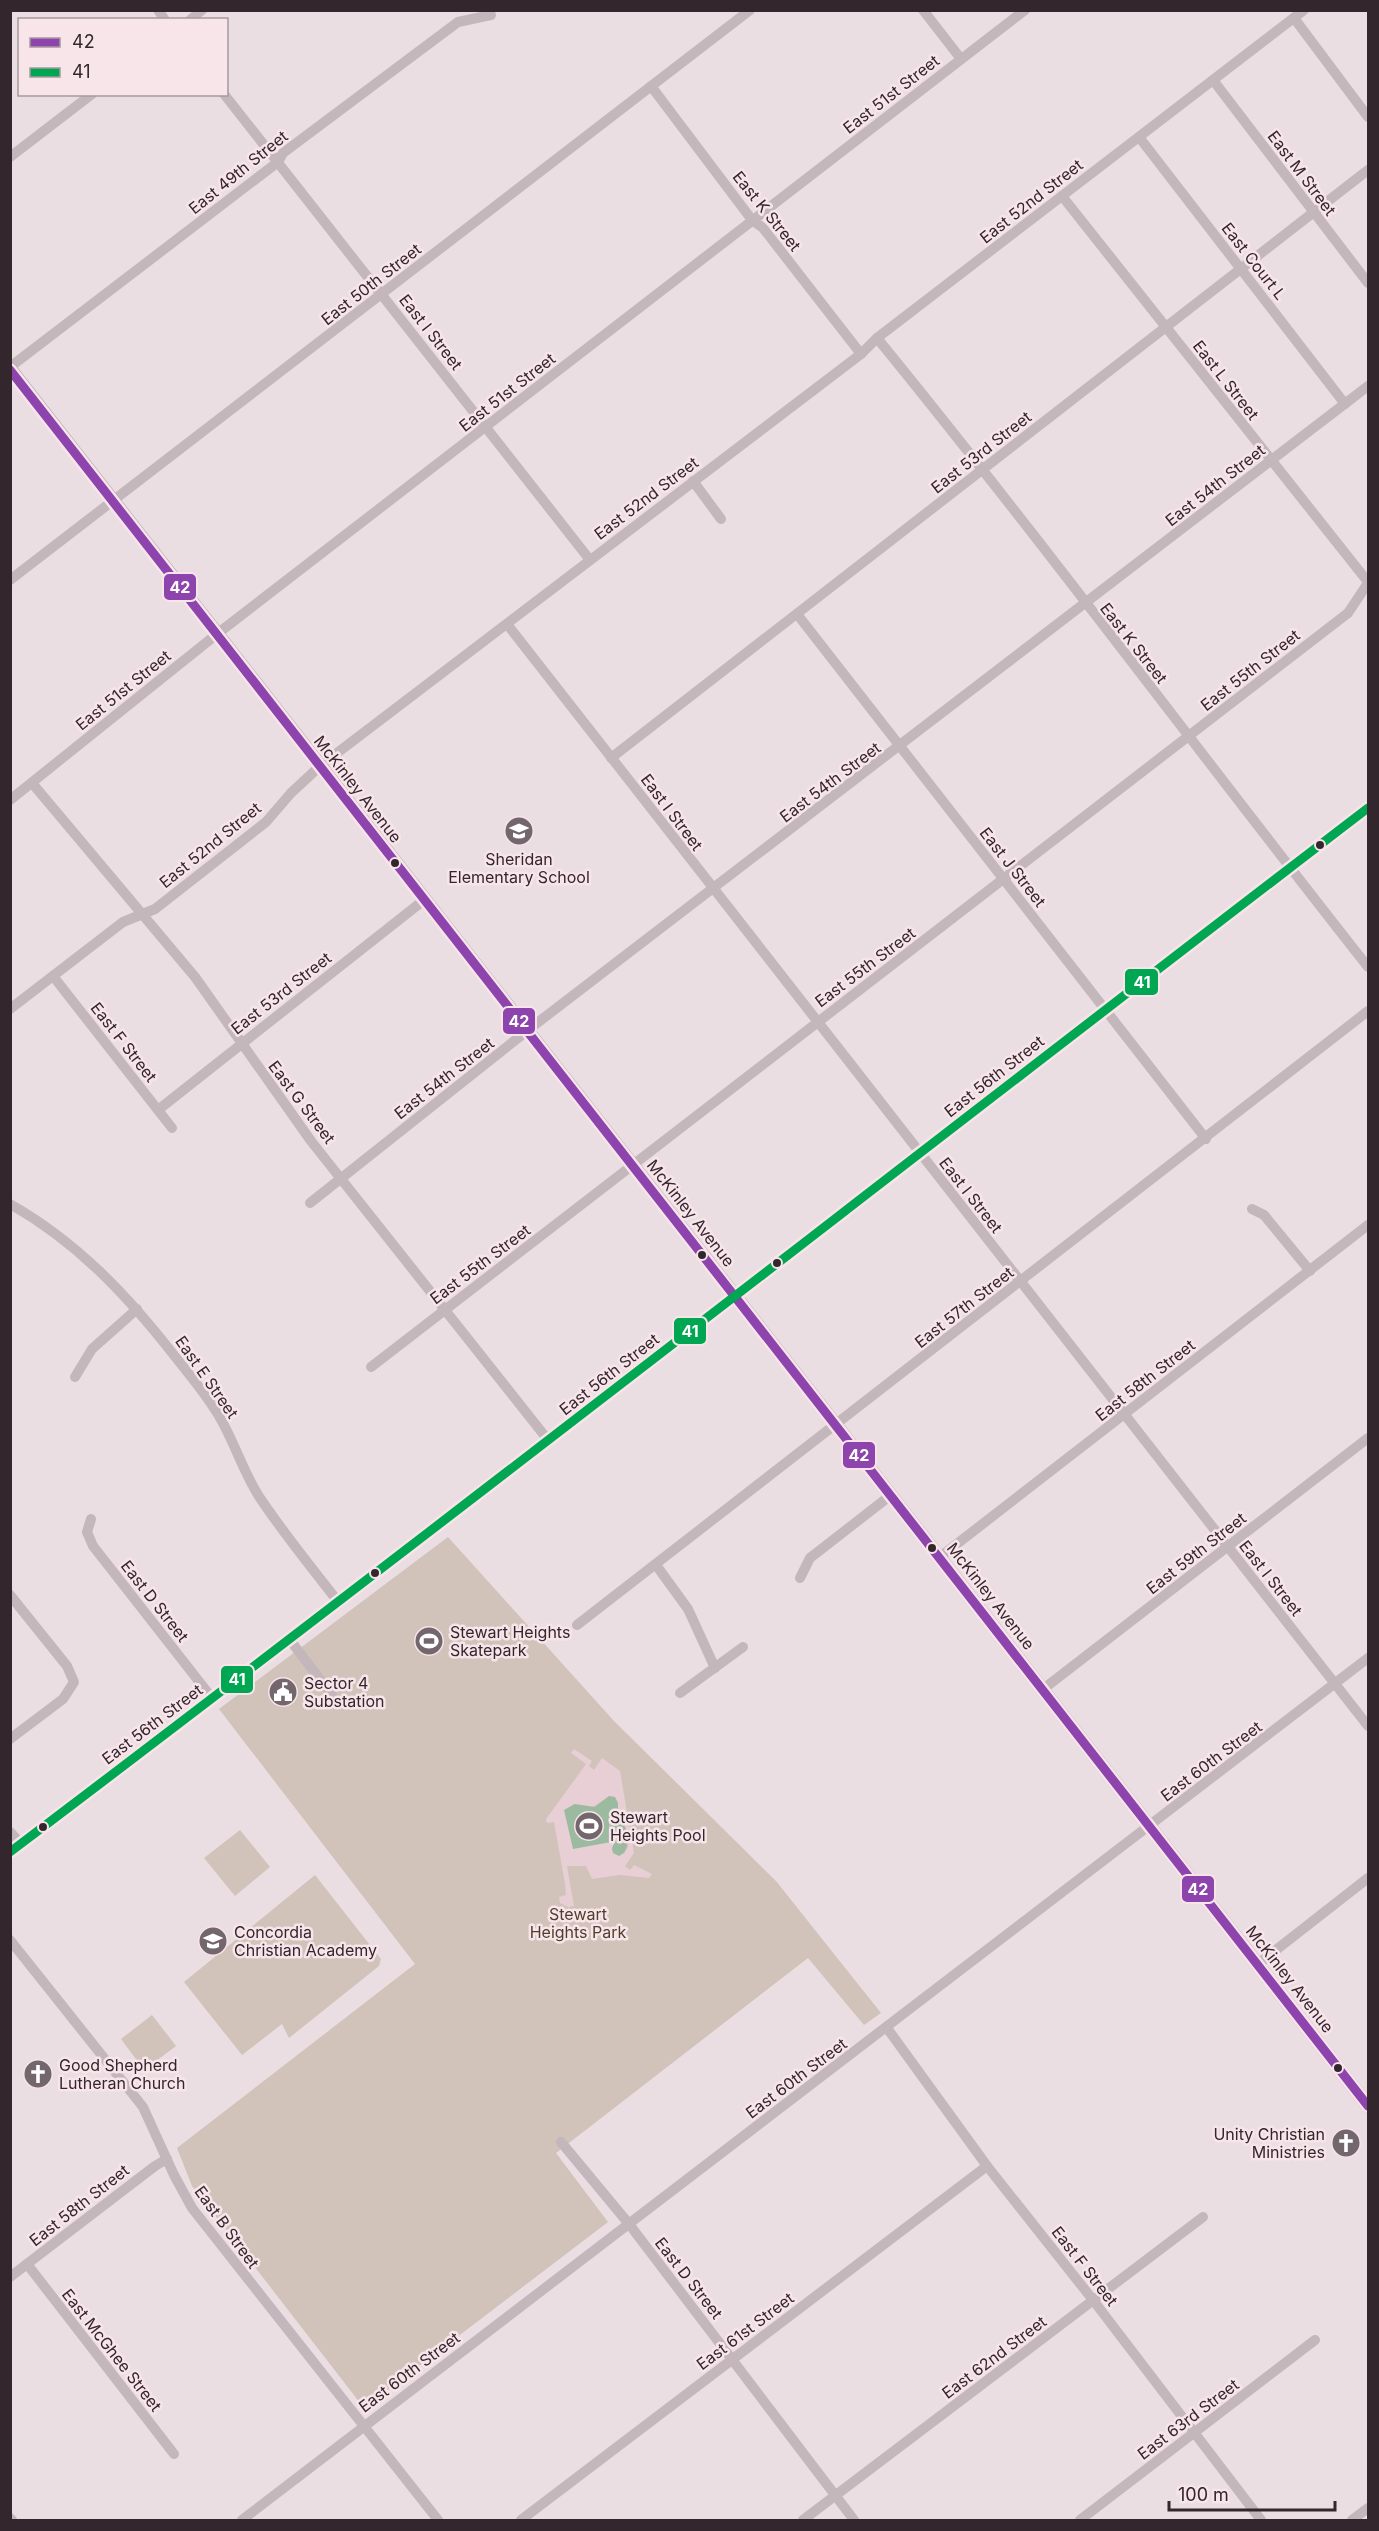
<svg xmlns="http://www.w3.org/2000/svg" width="1379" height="2531" font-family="Inter,sans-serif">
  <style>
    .green { fill: #d1c2ba }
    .plaza { fill: #e8ced5; fill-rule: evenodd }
    .water { fill: #9cbaa0 }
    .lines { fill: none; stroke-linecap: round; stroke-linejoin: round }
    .minor { stroke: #c3b7bc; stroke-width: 10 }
    .major { stroke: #b1a7ab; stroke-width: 14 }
    .bus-1-casing { stroke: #f7e5ea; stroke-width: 14 }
    .bus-2-casing { stroke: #f7e5ea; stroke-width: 14 }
    .bus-1 { stroke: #8e44ad; stroke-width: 9 }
    .bus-2 { stroke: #00a651; stroke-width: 9 }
    .bus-dot { fill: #33262d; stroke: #f7e5ea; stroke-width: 2 }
    .labels { text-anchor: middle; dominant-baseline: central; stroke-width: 5; stroke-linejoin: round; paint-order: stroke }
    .street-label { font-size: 16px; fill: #33262d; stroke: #f7e5ea }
    .poi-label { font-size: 16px; fill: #33262d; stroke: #f7e5ea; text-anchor: start }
    .park-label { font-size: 16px; fill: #4f3e2c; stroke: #f7e5ea }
    .line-badge { stroke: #f7e5ea; stroke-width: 2 }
    .badge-label { font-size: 16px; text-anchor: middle; font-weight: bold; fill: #fff }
  </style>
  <rect width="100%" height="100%" fill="#eadee2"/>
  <!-- green -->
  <g class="green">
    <polygon points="448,1537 614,1721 776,1881 881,2013 864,2025 808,1958 556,2153 608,2222 364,2408 192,2186 177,2148 415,1964 219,1709"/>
    <polygon points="240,1830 270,1867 235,1896 204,1858"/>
    <polygon points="315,1875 381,1959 379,1966 289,2038 282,2024 242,2055 184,1982"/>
    <polygon points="152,2015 176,2046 144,2070 121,2039"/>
  </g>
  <!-- plaza -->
  <path class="plaza" d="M 574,1749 L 592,1761 L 589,1766 L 594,1770 L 602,1758 L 620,1771 L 634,1853 L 625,1866 L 630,1870 L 634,1865 L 652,1874 L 649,1878 L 620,1875 L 592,1879 L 586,1866 L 567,1866 L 574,1906 L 568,1907 L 560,1903 L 559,1897 L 566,1895 L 565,1884 L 554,1822 L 547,1823 L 546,1819 L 586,1764 L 571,1753 ZM 605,1799 L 618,1810 L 609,1819 L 619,1816 L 624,1822 L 628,1847 L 624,1854 L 612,1850 L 617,1837 L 609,1824 L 568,1822 L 566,1818 L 568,1808 L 574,1804 L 591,1808 Z"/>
  <!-- water -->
  <path class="water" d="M 609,1796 L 615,1797 L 618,1803 L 618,1810 L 609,1819 L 619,1816 C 628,1826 633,1850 619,1856 L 613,1853 L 612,1848 L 617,1837 L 609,1824 L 611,1842 L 573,1849 L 564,1810 L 575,1804 L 595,1807 Z"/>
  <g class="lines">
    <!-- minor -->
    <g class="minor">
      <polyline points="158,10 165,20"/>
      <polyline points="923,10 961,59"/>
      <polyline points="1294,18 1368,117"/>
      <polyline points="190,20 202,10"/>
      <polyline points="1213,80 1368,283"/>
      <polyline points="651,86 752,220 763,228 861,354"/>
      <polyline points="224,94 590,560"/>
      <polyline points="1139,137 1345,404"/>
      <polyline points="10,157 92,94"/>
      <polyline points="1062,196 1368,582"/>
      <path d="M 877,338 C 1045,544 1203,758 1368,967"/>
      <polyline points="10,367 278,162 283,153 458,22 491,15"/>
      <polyline points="693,481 721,519"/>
      <polyline points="10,580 750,10"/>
      <polyline points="797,614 1206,1139"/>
      <polyline points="507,624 1368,1726"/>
      <polyline points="611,758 1368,170"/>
      <polyline points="32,783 195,977 311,1141 548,1440"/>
      <polyline points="10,800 217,634 1025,10"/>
      <polyline points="53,976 172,1128"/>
      <polyline points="10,1009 123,922 155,909 266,822 291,793 320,766 861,354 877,338 1304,10"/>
      <polyline points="158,1110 424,900"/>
      <polyline points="310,1203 528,1030 1368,386"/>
      <path d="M 10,1204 C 77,1242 127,1295 173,1354 C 189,1374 206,1394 219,1416 C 235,1443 243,1472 260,1498 C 284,1534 312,1568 339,1603"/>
      <polyline points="1252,1209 1264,1215 1310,1271"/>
      <polyline points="371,1367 1348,613 1368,583"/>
      <polyline points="75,1377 92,1349 137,1309"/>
      <polyline points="91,1519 87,1532 93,1546 212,1698"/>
      <polyline points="940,1557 1368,1225"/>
      <polyline points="656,1565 688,1609 715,1668"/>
      <polyline points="800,1578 810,1558 891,1495"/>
      <polyline points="10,1595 67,1666 74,1682 63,1699 10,1739"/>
      <polyline points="577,1625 1368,1011"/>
      <polyline points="290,1640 334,1698"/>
      <polyline points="1042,1690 1368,1438"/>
      <polyline points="680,1693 743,1647"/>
      <polyline points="10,1832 21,1844"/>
      <polyline points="10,1852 339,1603 919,1152 1368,808"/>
      <polyline points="10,1940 143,2107 174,2175 192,2208 438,2520"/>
      <polyline points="1258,1964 1368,1878"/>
      <polyline points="887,2028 987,2166 1093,2300 1261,2520"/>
      <polyline points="561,2142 629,2224 854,2520"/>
      <polyline points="27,2264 174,2454"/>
      <polyline points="10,2277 155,2166 167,2159"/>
      <polyline points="10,2518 12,2520"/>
      <polyline points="242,2520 1368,1658"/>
      <polyline points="521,2520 987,2166"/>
      <polyline points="803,2520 1203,2217"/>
      <polyline points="1080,2520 1315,2340"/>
      <polyline points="1352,2520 1368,2508"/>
    </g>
    <!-- major -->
    <polyline class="major" points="10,369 1368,2106"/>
    <!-- bus-1 casing -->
    <g class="bus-1-casing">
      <polyline id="bus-1" points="10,370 1368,2106"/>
    </g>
    <!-- bus-2 casing -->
    <g class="bus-2-casing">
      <path id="bus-2" d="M 10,1852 C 466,1507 915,1155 1368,808"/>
    </g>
    <!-- bus-1 -->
    <use href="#bus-1" class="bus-1"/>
    <!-- bus-2 -->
    <use href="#bus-2" class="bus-2"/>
  </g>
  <!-- icons -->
  <defs>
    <g id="school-disc" transform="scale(1.5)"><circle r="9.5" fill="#73666c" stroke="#f7e5ea"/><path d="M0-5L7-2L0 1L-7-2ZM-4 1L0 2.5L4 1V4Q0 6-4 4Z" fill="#fff"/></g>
    <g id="stadium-disc" transform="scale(1.5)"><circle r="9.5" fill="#73666c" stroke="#f7e5ea"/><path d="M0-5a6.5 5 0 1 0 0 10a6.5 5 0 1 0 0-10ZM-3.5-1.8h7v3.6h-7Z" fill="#fff"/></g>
    <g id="civic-disc" transform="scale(1.5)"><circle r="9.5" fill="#73666c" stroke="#f7e5ea"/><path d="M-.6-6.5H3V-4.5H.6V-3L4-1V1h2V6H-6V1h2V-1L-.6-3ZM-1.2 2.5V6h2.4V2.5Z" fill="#fff"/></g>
    <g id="church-disc" transform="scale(1.5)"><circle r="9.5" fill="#73666c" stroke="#f7e5ea"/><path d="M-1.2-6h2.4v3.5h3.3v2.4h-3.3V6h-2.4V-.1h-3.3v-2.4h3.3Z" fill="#fff"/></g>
  </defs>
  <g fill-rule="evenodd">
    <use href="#school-disc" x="519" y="831"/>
    <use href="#stadium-disc" x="429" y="1641"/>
    <use href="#civic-disc" x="283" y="1692"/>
    <use href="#stadium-disc" x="589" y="1826"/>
    <use href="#school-disc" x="213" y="1941"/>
    <use href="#church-disc" x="38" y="2074"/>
    <use href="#church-disc" x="1346" y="2143"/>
  </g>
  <!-- markers -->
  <g class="bus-dot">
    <circle cx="1320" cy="845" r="5"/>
    <circle cx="395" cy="863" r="5"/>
    <circle cx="702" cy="1255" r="5"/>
    <circle cx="777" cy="1263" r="5"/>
    <circle cx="932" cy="1548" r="5"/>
    <circle cx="375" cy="1573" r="5"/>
    <circle cx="43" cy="1827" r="5"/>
    <circle cx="1338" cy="2068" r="5"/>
  </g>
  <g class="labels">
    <!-- street labels -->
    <g class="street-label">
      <text transform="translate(891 94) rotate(-38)">East 51st Street</text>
      <text transform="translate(238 172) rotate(-39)">East 49th Street</text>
      <text transform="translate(1302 173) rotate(53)">East M Street</text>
      <text transform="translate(1031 201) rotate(-38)">East 52nd Street</text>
      <text transform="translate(767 211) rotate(51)">East K Street</text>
      <text transform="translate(1254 261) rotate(52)">East Court L</text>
      <text transform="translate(371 284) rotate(-38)">East 50th Street</text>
      <text transform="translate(431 332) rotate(52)">East I Street</text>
      <text transform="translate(1226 380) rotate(52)">East L Street</text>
      <text transform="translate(507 392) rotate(-38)">East 51st Street</text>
      <text transform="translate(981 452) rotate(-38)">East 53rd Street</text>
      <text transform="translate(1215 485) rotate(-38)">East 54th Street</text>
      <text transform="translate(646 498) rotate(-37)">East 52nd Street</text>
      <text transform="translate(1134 643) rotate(52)">East K Street</text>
      <text transform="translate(1250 670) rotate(-38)">East 55th Street</text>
      <text transform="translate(123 690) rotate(-39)">East 51st Street</text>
      <text transform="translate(830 782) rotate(-37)">East 54th Street</text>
      <text transform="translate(358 789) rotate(52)">McKinley Avenue</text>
      <text transform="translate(672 812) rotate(53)">East I Street</text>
      <text transform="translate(210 845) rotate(-39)">East 52nd Street</text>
      <text transform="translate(1013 867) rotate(52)">East J Street</text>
      <text transform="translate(865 967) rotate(-37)">East 55th Street</text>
      <text transform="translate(281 993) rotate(-38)">East 53rd Street</text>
      <text transform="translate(124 1042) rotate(52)">East F Street</text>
      <text transform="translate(994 1076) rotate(-38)">East 56th Street</text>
      <text transform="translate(444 1078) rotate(-38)">East 54th Street</text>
      <text transform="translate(302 1102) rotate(53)">East G Street</text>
      <text transform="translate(971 1195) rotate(52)">East I Street</text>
      <text transform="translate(691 1213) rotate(52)">McKinley Avenue</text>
      <text transform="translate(480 1264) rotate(-37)">East 55th Street</text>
      <text transform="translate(964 1307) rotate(-38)">East 57th Street</text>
      <text transform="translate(609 1374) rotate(-38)">East 56th Street</text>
      <text transform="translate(207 1377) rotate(55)">East E Street</text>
      <text transform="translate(1145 1380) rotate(-38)">East 58th Street</text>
      <text transform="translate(1196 1553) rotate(-38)">East 59th Street</text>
      <text transform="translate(1271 1578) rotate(52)">East I Street</text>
      <text transform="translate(991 1596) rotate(52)">McKinley Avenue</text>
      <text transform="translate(155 1601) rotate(52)">East D Street</text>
      <text transform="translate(152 1724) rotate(-37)">East 56th Street</text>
      <text transform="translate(1211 1761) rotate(-37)">East 60th Street</text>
      <text transform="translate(1290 1979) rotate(52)">McKinley Avenue</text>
      <text transform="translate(796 2078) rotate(-37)">East 60th Street</text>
      <text transform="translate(79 2205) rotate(-38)">East 58th Street</text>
      <text transform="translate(227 2227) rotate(54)">East B Street</text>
      <text transform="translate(1085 2266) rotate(52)">East F Street</text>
      <text transform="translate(689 2278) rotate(52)">East D Street</text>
      <text transform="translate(745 2331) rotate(-37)">East 61st Street</text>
      <text transform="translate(112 2350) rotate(52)">East McGhee Street</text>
      <text transform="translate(994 2357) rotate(-37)">East 62nd Street</text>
      <text transform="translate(409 2372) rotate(-37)">East 60th Street</text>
      <text transform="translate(1188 2419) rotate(-37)">East 63rd Street</text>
    </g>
    <!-- poi labels -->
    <g class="poi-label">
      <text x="519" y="859" text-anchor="middle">Sheridan<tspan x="519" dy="18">Elementary School</tspan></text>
      <text x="450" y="1632">Stewart Heights<tspan x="450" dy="18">Skatepark</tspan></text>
      <text x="304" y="1683">Sector 4<tspan x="304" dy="18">Substation</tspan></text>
      <text x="610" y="1817">Stewart<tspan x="610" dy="18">Heights Pool</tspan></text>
      <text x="234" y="1932">Concordia<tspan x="234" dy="18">Christian Academy</tspan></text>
      <text x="59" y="2065">Good Shepherd<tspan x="59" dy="18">Lutheran Church</tspan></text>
      <text x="1325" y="2134" text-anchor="end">Unity Christian<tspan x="1325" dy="18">Ministries</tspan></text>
    </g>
    <!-- park labels -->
    <g class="park-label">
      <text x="578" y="1914">Stewart<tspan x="578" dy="18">Heights Park</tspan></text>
    </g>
  </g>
  <g class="line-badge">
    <rect x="163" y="573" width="34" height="28" rx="6" fill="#8e44ad"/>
    <rect x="1124" y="968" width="35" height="28" rx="6" fill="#00a651"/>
    <rect x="502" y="1007" width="34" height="28" rx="6" fill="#8e44ad"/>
    <rect x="673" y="1317" width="34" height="28" rx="6" fill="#00a651"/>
    <rect x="842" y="1441" width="34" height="28" rx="6" fill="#8e44ad"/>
    <rect x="220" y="1665" width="34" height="29" rx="6" fill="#00a651"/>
    <rect x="1181" y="1875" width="34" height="28" rx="6" fill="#8e44ad"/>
  </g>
  <g class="badge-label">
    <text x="180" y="593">42</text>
    <text x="1142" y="988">41</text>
    <text x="519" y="1027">42</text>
    <text x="690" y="1337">41</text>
    <text x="859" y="1461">42</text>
    <text x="237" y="1685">41</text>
    <text x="1198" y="1895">42</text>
  </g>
  <!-- border -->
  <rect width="1379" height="2531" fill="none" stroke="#33262d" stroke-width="24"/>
  <!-- legend -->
  <rect x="18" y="18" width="210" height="78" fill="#f7e5ea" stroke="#a9999e" stroke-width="1.5"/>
  <rect x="30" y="38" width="30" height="9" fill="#8e44ad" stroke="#a9999e" stroke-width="1.5"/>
  <text x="72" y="48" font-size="18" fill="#33262d">42</text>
  <rect x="30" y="68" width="30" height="9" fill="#00a651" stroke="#a9999e" stroke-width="1.5"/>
  <text x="72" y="78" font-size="18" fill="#33262d">41</text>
  <!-- scale -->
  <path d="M1169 2501v9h166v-9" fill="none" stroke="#33262d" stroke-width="3"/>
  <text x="1178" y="2501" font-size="18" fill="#33262d" stroke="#f7e5ea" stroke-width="4.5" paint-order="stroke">100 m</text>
</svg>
